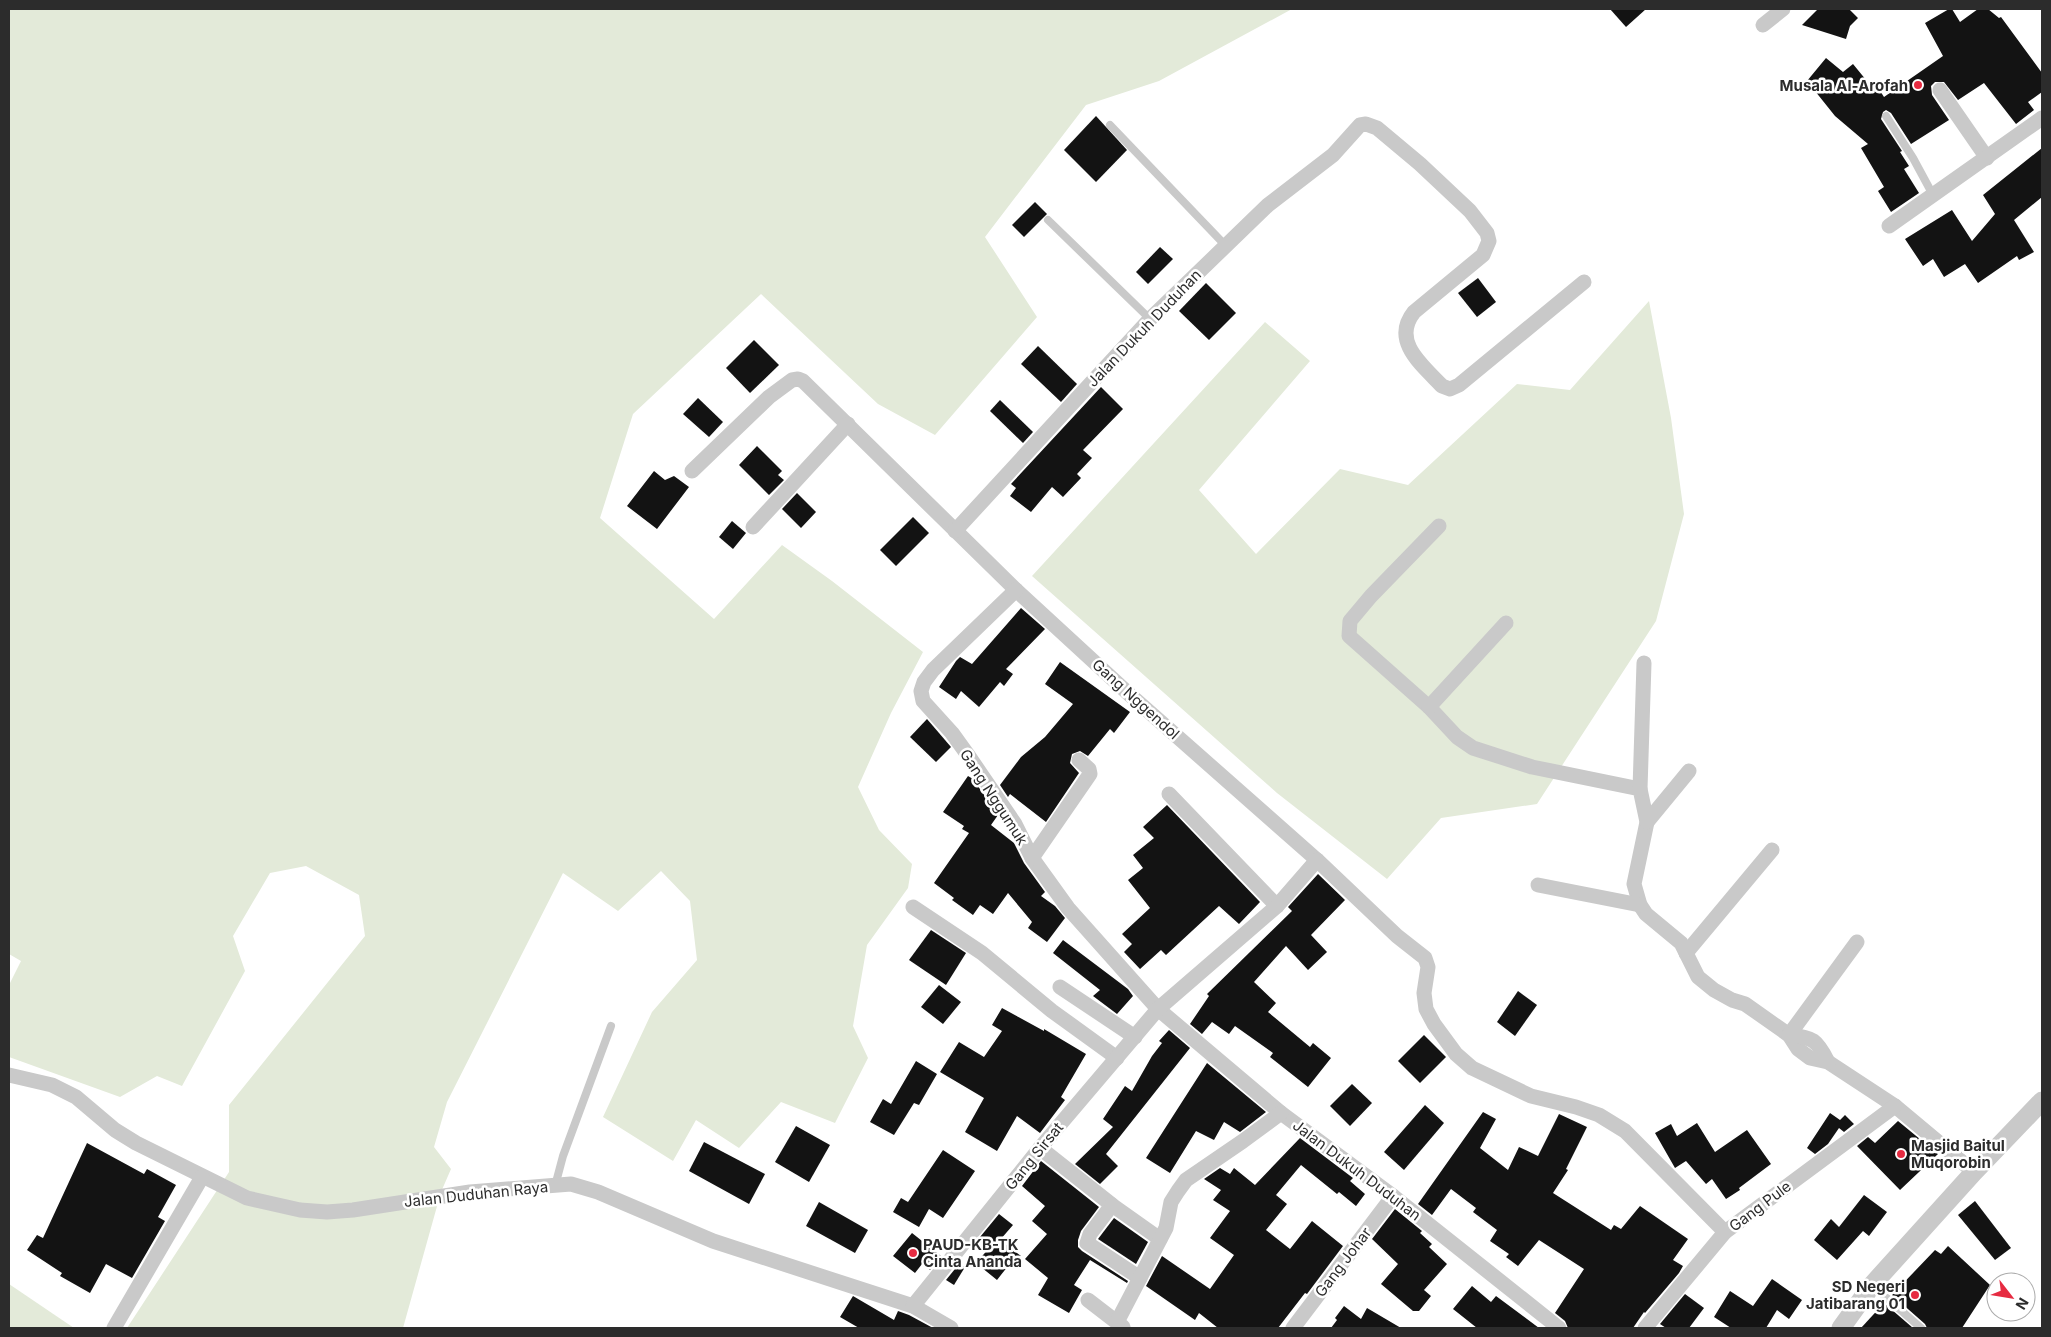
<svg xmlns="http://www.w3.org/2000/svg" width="2051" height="1337" font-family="Inter,sans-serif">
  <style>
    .green { fill: #e3ead9 }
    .building { fill: #131313 }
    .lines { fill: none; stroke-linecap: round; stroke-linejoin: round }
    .service { stroke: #c9c9c9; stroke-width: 8 }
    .minor { stroke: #c9c9c9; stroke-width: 15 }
    .tertiary { stroke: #c9c9c9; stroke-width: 19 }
    .poi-dot { fill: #e62b41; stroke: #fff; stroke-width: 2 }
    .labels { text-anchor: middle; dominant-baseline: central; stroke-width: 5; stroke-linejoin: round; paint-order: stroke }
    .poi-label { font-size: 15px; font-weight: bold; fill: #2c2c2c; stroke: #fff; text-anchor: end }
    .street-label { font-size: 15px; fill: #2c2c2c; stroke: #fff }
  </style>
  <rect width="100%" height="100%" fill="#fff"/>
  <!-- green -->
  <g class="green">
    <polygon points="9,9 1292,9 1159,81 1086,105 985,237 1037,317 935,435 878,404 761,294 633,414 600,518 714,619 782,545 832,581 923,652 891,713 858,787 879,830 912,864 908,888 867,945 853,1026 868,1058 835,1123 781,1102 739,1148 696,1120 673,1161 603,1117 652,1012 697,960 690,901 661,871 618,911 563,873 447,1102 434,1147 451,1169 441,1192 403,1328 127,1328 229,1172 229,1105 365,936 359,895 306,866 270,873 233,936 245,971 182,1086 157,1076 120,1097 9,1057 9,985 21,961 9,954"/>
    <polygon points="1649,301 1671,418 1684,514 1656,621 1537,804 1441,818 1387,879 1277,793 1032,576 1265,322 1310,361 1199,490 1256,554 1340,469 1408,485 1517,384 1570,390"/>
    <polygon points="9,1284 74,1328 9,1328"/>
  </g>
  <!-- building -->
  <g class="building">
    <polygon points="1610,9 1646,9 1626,27"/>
    <polygon points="1818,9 1849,9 1858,18 1850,26 1846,39 1802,25"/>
    <polygon points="1949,9 1952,9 1960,22 1978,9 1988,9 1999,18 2001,17 2042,73 2042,92 2028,102 2034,110 2016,124 1984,83 1958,100 1944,82 1935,82 1931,86 1932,95 1949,120 1911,144 1891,113 1886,110 1883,112 1881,119 1902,151 1900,152 1909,166 1904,169 1919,193 1891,212 1878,191 1884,187 1861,148 1868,144 1835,116 1807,81 1826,58 1843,72 1853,64 1871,86 1875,83 1884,97 1943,56 1925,23"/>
    <polygon points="1096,116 1127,150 1096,182 1064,150"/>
    <polygon points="2042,148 2042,197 2014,220 2034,252 2019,260 2017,256 1978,283 1965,264 1944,277 1933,259 1923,266 1905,239 1952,210 1972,241 1995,214 1983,195"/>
    <polygon points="1035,202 1047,214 1024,237 1012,225"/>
    <polygon points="1160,247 1173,259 1148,284 1136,272"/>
    <polygon points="1478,278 1496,302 1477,317 1458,293"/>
    <polygon points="1206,283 1236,313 1209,340 1179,311"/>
    <polygon points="754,340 779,365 750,393 726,368"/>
    <polygon points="1038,346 1077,384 1061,402 1021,364"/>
    <polygon points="1101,387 1123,409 1083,450 1092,458 1077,474 1081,478 1063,497 1052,487 1031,512 1010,496 1016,488 1011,484"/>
    <polygon points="698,398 723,422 709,437 683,414"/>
    <polygon points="1000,400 1033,432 1023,443 990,411"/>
    <polygon points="757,446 782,471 778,475 784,480 769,495 739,465"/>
    <polygon points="654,471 665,480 674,476 689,487 657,529 627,506"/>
    <polygon points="797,493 816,512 801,528 782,509"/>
    <polygon points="913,517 929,533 896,566 880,550"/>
    <polygon points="732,521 746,533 733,549 719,537"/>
    <polygon points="1021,608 1045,629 1006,669 1013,674 1004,686 1000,682 979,707 961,691 956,699 939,687 956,661 960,657 972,664"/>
    <polygon points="1060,662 1130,712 1114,733 1110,729 1088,756 1080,751 1072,754 1070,763 1079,773 1046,822 1010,794 1008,797 1000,785 1021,757 1045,737 1073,704 1045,684"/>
    <polygon points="927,719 951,747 936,762 910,737"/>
    <polygon points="968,776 973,779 998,815 991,825 1014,843 1024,863 1045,892 1041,896 1055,906 1065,918 1047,942 1028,928 1032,922 1008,893 993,914 980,905 973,915 952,900 954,898 934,883 969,833 962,829 964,826 943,812"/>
    <polygon points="1167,805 1260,902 1239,924 1219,906 1166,955 1161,950 1140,969 1124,952 1132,944 1122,934 1150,908 1128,880 1143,868 1133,855 1154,838 1143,827"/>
    <polygon points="1318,874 1345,900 1311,935 1327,952 1308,970 1286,946 1254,982 1276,1003 1268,1012 1310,1047 1313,1043 1331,1058 1308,1087 1270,1057 1273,1053 1235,1026 1229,1034 1212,1022 1202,1034 1190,1024 1209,996 1207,994 1292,911 1288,907"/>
    <polygon points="931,930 966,953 946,985 909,960"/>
    <polygon points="1063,940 1128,989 1133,996 1117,1014 1093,996 1100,990 1053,953"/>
    <polygon points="939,985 961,1002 943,1024 921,1007"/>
    <polygon points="1518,991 1537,1005 1515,1036 1497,1022"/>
    <polygon points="1002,1008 1044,1031 1044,1029 1086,1054 1061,1097 1065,1100 1040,1133 1017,1116 997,1151 965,1132 984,1098 940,1072 959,1042 984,1057 1002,1031 992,1025"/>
    <polygon points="1169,1030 1190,1048 1106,1154 1118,1166 1100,1184 1075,1164 1113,1127 1103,1119 1125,1086 1132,1091 1152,1056 1162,1043 1159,1041"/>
    <polygon points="1424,1035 1446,1057 1420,1083 1398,1061"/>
    <polygon points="916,1061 937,1074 919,1105 914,1103 894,1135 870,1122 883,1099 891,1104"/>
    <polygon points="1207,1063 1266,1112 1240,1132 1224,1122 1214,1140 1196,1131 1170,1173 1146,1158"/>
    <polygon points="1352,1084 1372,1103 1350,1126 1330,1106"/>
    <polygon points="1425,1105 1444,1123 1404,1170 1384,1152"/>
    <polygon points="1483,1112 1496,1119 1480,1148 1508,1170 1519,1147 1538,1156 1559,1114 1587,1127 1566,1169 1568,1170 1553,1193 1611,1230 1614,1225 1621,1229 1640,1206 1688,1239 1673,1260 1683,1266 1679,1273 1645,1313 1644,1312 1633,1328 1568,1328 1565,1321 1555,1313 1584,1269 1539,1240 1518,1266 1506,1257 1509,1254 1490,1241 1497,1230 1473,1212 1476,1208 1451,1189 1432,1215 1418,1204"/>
    <polygon points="1830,1113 1840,1120 1845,1115 1854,1124 1844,1132 1839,1128 1828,1144 1815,1154 1807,1148"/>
    <polygon points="1898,1121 1938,1154 1900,1190 1857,1146 1868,1137 1875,1143"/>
    <polygon points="1697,1123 1715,1152 1747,1130 1771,1164 1739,1188 1740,1190 1726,1199 1712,1179 1706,1184 1686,1161 1675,1168 1655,1133 1671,1124 1677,1136"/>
    <polygon points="796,1126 830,1145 809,1182 775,1162"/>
    <polygon points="1300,1138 1353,1178 1350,1181 1365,1194 1356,1206 1339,1192 1337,1194 1301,1165 1276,1195 1287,1204 1266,1230 1290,1249 1312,1221 1343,1246 1307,1294 1305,1293 1278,1328 1218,1328 1199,1313 1195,1320 1146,1286 1162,1256 1210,1289 1234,1255 1210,1238 1230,1211 1213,1200 1221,1190 1204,1179 1220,1168 1230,1174 1234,1168 1255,1185"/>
    <polygon points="704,1142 765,1174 749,1204 689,1171"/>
    <polygon points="87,1143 144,1174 147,1169 176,1185 158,1217 165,1221 132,1278 106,1264 90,1293 60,1276 62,1273 27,1250 37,1235 43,1238"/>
    <polygon points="943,1150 975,1171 943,1218 929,1209 919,1227 893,1212 901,1198 908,1202"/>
    <polygon points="1041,1161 1099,1207 1081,1231 1078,1240 1078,1247 1082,1251 1128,1281 1127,1283 1090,1260 1074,1285 1082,1290 1069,1313 1038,1295 1048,1278 1025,1259 1047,1234 1032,1221 1045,1206 1022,1186"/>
    <polygon points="1864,1195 1887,1212 1869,1236 1863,1231 1837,1260 1814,1240 1831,1219 1839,1227"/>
    <polygon points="1975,1201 2011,1248 1995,1260 1958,1215"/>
    <polygon points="819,1202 868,1230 855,1253 806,1226"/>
    <polygon points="1395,1209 1422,1231 1420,1233 1432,1244 1429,1247 1447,1264 1424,1290 1431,1296 1419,1311 1413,1311 1381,1284 1398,1264 1372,1239"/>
    <polygon points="999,1214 1013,1225 1000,1240 1021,1256 1012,1268 1008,1266 997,1280 976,1263 991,1246 980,1237"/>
    <polygon points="1114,1218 1148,1242 1136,1264 1098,1239"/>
    <polygon points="912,1233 941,1256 930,1270 922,1264 915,1273 893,1256"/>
    <polygon points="1948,1246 1990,1285 1962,1328 1927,1328 1925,1324 1892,1295 1935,1250 1941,1254"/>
    <polygon points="959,1264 965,1267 954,1285 946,1280"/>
    <polygon points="1772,1279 1802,1300 1789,1319 1777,1310 1766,1328 1731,1328 1714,1317 1730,1291 1753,1306"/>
    <polygon points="1472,1286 1491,1302 1496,1296 1539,1328 1477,1328 1453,1309"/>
    <polygon points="1685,1294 1704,1308 1689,1328 1666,1328 1660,1324"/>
    <polygon points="853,1296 894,1320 898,1311 909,1315 933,1328 859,1328 840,1317"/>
    <polygon points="1884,1303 1913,1328 1861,1328"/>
    <polygon points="1344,1306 1361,1319 1367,1308 1401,1328 1331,1328 1337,1320 1335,1318"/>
  </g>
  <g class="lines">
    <!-- service -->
    <g class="service">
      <polyline points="1886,116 1913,158 1933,195"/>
      <polyline points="1110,125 1225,245"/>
      <polyline points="1048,220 1150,319"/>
      <polyline points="555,1186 563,1156 611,1026"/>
      <polyline points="1872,1285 1921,1328"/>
    </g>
    <!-- minor -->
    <g class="minor">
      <polyline points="1763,25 1783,9"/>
      <polyline points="1940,90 1987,158"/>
      <polyline points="1889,226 2042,118"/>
      <polyline points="692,471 769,397 792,380 798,379 803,381 1016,590 1129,694 1317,860 1397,936 1425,958 1428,967 1424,993 1426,1009 1434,1024 1456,1054 1472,1068 1531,1096 1576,1107 1599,1115 1625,1131 1725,1232"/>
      <polyline points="1439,526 1371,596 1350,621 1349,636 1429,707 1457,737 1473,748 1532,767 1640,789 1647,822 1634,884 1640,905 1646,914 1681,943 1698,977 1714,990 1732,1000 1745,1004 1789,1035 1798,1049 1810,1058 1828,1062 1895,1106 1974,1172"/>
      <polyline points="753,527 848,424"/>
      <path d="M 955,531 L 1150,319 L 1268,205 L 1333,155 L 1360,125 L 1366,124 L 1377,128 L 1420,164 L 1470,211 L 1487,233 L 1489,241 L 1483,255 L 1414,312 C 1391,341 1422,365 1442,386 L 1450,389 L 1459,385 L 1584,282"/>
      <polyline points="1016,590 933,670 924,682 921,691 923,701 952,733 970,758 1015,824 1032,858 1068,908 1158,1009 1281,1113 1393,1196 1559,1328"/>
      <polyline points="1429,707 1506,623"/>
      <polyline points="1640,789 1644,663"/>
      <polyline points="1169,794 1277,906"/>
      <polyline points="1647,822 1689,771"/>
      <polyline points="1032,858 1090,774 1089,769 1079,760"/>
      <polyline points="1538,885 1640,905"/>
      <polyline points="913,907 982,953 1052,1011 1117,1058"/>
      <polyline points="1686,953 1772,850"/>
      <polyline points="1060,987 1135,1037"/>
      <polyline points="1789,1035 1857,942"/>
      <path d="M 1789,1035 C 1813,1037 1817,1040 1828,1062"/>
      <polyline points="9,1075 52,1085 76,1097 115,1130 136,1143 247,1198 300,1210 327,1212 353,1210 470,1192 571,1184 598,1192 713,1241 913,1306 951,1328"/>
      <polyline points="1040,1148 1112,1205 1090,1234 1087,1243 1140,1278"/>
      <polyline points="1112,1205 1160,1239"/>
      <polyline points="1088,1300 1123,1327"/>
      <polyline points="913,1306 1040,1148 1158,1009 1277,906 1317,860"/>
      <polyline points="1117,1322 1166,1228 1171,1202 1178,1191 1186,1180 1243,1141 1281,1113"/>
      <polyline points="114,1328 202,1177"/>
      <polyline points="1293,1328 1393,1196"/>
      <polyline points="1645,1328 1725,1232 1895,1106"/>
    </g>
    <!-- tertiary -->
    <polyline class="tertiary" points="1841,1328 1872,1285 1974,1172 2042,1101"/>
  </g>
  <!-- markers -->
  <g class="poi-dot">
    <circle cx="1918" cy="85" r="5"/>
    <circle cx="1901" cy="1154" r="5"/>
    <circle cx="913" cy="1253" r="5"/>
    <circle cx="1915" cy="1295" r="5"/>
  </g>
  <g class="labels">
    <!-- poi labels -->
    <g class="poi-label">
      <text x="1908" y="85">Musala Al-Arofah</text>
      <text x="1911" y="1145" text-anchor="start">Masjid Baitul<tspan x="1911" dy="17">Muqorobin</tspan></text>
      <text x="923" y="1244" text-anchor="start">PAUD-KB-TK<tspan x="923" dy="17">Cinta Ananda</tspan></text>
      <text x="1905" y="1286">SD Negeri<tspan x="1905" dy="17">Jatibarang 01</tspan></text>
    </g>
    <!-- street labels -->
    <g class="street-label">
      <text transform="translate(1144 328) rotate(-46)">Jalan Dukuh Duduhan</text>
      <text transform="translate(1136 699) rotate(42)">Gang Nggendol</text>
      <text transform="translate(994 797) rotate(57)">Gang Nggumuk</text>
      <text transform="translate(1034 1156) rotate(-51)">Gang Sirsat</text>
      <text transform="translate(1357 1170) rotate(37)">Jalan Dukuh Duduhan</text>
      <text transform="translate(476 1194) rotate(-6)">Jalan Duduhan Raya</text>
      <text transform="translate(1760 1206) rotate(-37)">Gang Pule</text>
      <text transform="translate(1343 1262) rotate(-53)">Gang Johar</text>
    </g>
  </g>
  <!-- border -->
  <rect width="2051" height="1337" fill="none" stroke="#2c2c2c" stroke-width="20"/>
  <!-- north arrow -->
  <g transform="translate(2011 1297) rotate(121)"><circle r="24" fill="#ffffff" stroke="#ababab"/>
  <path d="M0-4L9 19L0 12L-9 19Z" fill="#e62b41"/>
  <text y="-8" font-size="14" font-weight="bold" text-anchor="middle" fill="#2c2c2c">N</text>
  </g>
</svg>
